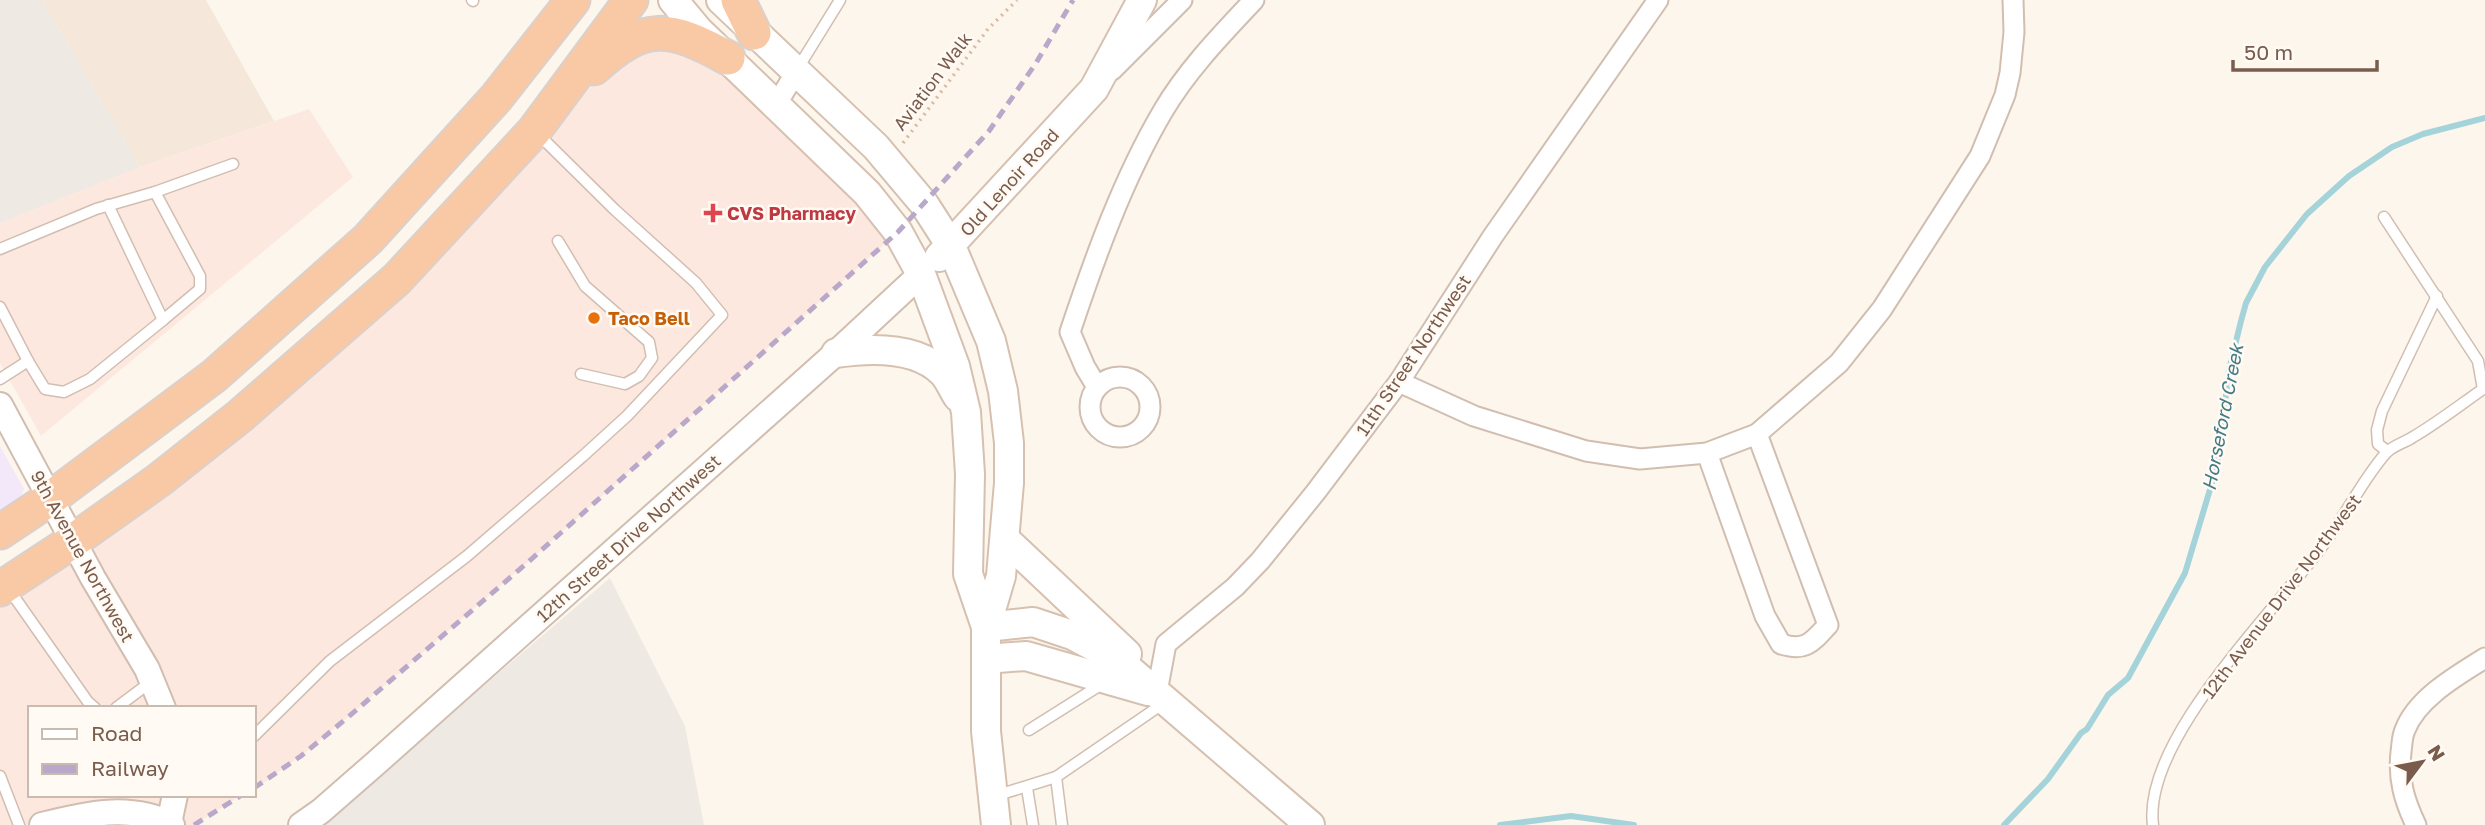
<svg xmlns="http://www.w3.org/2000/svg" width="2485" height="825" font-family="'Golos Text',sans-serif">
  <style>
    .residential { fill: #f5e8da }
    .commercial { fill: #fde8e0 }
    .industrial { fill: #efe9e4 }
    .education { fill: #f3e8fa }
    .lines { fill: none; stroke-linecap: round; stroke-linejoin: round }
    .stream { stroke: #a5d3da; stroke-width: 6 }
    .service-casing { stroke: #d1beb0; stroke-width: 13 }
    .minor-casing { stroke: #d1beb0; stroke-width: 23 }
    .tertiary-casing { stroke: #d1beb0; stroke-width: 28 }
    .secondary-casing { stroke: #d6c0b0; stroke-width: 32 }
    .trunk-casing { stroke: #dad1cd; stroke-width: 37 }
    .path { stroke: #d9b8a5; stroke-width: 3.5; stroke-dasharray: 2 5; stroke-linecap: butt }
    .service { stroke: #fff; stroke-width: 10 }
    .minor { stroke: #fff; stroke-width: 19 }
    .tertiary { stroke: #fff; stroke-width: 24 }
    .secondary { stroke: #fff; stroke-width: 28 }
    .trunk { stroke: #f9c8a4; stroke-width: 33 }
    .rail { stroke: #b9a8c9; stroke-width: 5; stroke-dasharray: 10 7; stroke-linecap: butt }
    .health-dot { fill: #e0444e; stroke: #fffaf3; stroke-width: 2.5 }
    .food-dot { fill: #e8710a; stroke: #fffaf3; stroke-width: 2.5 }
    .labels { text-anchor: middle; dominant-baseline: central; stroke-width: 5; stroke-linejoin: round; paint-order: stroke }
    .street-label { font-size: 18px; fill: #7a5c4d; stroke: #fffaf3 }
    .health-label { font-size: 18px; font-weight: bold; fill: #be3a42; stroke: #fffaf3; text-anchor: start }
    .food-label { font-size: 18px; font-weight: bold; fill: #c56008; stroke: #fffaf3; text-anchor: start }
    .water-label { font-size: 19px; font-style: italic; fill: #437c86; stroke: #fffaf3 }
  </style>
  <rect width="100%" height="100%" fill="#fdf6ec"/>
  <!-- residential -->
  <polygon class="residential" points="42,0 206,0 274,121 140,167"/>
  <!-- commercial -->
  <g class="commercial">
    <polygon points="695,40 898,232 527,563 347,718 301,756 266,781 254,788 254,708 30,708 30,795 242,795 194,825 172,825 154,817 42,825 0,825 0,589 240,416 611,52"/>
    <polygon points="309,109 353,177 41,436 0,363 0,223 140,167"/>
  </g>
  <!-- industrial -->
  <g class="industrial">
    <polygon points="0,0 42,0 140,167 0,223"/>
    <polygon points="610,578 685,726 704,825 320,825"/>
  </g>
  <!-- education -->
  <polygon class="education" points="0,446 24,489 14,511 0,520"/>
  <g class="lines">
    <!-- stream -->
    <g class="stream">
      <polyline points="1500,825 1571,816 1634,825"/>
      <polyline points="2004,825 2048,779 2081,733 2087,729 2108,695 2128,678 2185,573 2217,466 2229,370 2241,321 2246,303 2265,267 2307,214 2349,176 2392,147 2423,134 2485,118"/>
    </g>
    <!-- service casing -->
    <g class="service-casing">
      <g id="service">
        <polyline points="472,0 473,1"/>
        <polyline points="798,68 840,0"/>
        <polyline points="155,192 200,276 200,289 163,320"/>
        <polyline points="558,241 585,286 649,342 652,358 639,376 625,384 581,374"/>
        <polyline points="0,249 96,209 155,192 233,164"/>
        <polyline points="0,307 28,361"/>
        <polyline points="0,379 28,361 45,389 64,392 90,379 163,320 108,205"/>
        <polyline points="2387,451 2378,444 2377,430 2382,411 2437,296"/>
        <polyline points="8,588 88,702 95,708"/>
        <polyline points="116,708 152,681"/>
        <polyline points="1029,730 1102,684"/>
        <polyline points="254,736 330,661 467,556 583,456 627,416 722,315 696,283 615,210 539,135"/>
        <polyline points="0,776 19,825"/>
        <polyline points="1056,777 1062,825"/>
        <polyline points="1027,788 1033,825"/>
        <polyline points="995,796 1056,777 1164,703"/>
        <path d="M 2153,825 C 2142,739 2278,609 2326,541 C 2347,513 2363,479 2386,453 C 2392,446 2404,443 2413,437 C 2437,423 2460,405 2483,389 L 2478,361 L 2384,217"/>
      </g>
    </g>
    <!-- minor casing -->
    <g class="minor-casing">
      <g id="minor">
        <polyline points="1112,70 1182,0"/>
        <polyline points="776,105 796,72"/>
        <circle cx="1120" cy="407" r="30"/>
        <polyline points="1399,382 1474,416 1586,451 1640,459 1707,453 1757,434 1839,363 1882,309 1980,156 2005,95 2010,73 2014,32 2013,0"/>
        <path d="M 1097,387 L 1085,367 L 1070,332 C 1095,257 1123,179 1163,111 C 1187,70 1222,34 1254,0"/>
        <path d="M 1707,453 L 1765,616 L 1781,644 C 1806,652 1812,642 1828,625 L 1757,434"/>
        <polyline points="1157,692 1166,644 1235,587 1260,561 1315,493 1399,382 1493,236 1658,0"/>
        <path d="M 2416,825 C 2404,800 2398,779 2401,752 C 2402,745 2402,736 2405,730 C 2417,698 2458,675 2485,658"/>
      </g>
    </g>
    <!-- tertiary casing -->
    <g class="tertiary-casing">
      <g id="tertiary">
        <polyline points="0,405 93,578 147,669 163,708"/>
        <polyline points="169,823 175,795"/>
        <path d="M 42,825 C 85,814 131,803 172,825"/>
        <polyline points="301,825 321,811 376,763 836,353 921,274"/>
      </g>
    </g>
    <!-- secondary casing -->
    <g class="secondary-casing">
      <g id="secondary">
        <polyline points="673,0 698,30 867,193 898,232 921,274 955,366 966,412 970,474 968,574 986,627"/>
        <polyline points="721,0 876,147 924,204 951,246 991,341 1003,391 1009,443 1009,483 1001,576 986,627 986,731 996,825"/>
        <polyline points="939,257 1094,89 1142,0"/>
        <path d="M 836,353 C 870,348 917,346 943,373 C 949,379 953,390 958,397"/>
        <polyline points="1005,539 1127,654"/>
        <polyline points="986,627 1033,622 1072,635 1117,659 1310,825"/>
        <polyline points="986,662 998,658 1026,656 1148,691"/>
      </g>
    </g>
    <!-- trunk casing -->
    <g class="trunk-casing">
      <g id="trunk">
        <polyline points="738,0 754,33"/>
        <path d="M 594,68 C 645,21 670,26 728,58"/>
        <polyline points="0,532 51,498 214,376 368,239 496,98 573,0"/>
        <polyline points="0,589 73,541 159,480 240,416 397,279 534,131 631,0"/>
      </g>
    </g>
    <!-- path -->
    <polyline class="path" points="903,143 988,29 1017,0"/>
    <!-- service -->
    <use href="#service" class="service"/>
    <!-- minor -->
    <use href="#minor" class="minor"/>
    <!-- tertiary -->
    <use href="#tertiary" class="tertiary"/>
    <!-- secondary -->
    <use href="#secondary" class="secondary"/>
    <!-- trunk -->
    <use href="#trunk" class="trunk"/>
    <!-- rail -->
    <g class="rail">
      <polyline points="254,788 301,756 347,718 527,563 898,232 989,131 1036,63 1073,0"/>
      <polyline points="194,825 242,795"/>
    </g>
  </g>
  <!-- markers -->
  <path class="health-dot" d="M709.5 202.5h7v7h7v7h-7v7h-7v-7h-7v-7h7z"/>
  <circle class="food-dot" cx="594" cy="318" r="7"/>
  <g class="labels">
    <!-- street labels -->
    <g class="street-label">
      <text transform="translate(932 81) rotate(-53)">Aviation Walk</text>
      <text transform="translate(1009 182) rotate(-48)">Old Lenoir Road</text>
      <text transform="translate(1413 355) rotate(-56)">11th Street Northwest</text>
      <text transform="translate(628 538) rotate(-42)">12th Street Drive Northwest</text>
      <text transform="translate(83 556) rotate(61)">9th Avenue Northwest</text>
      <text transform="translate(2281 596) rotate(-53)">12th Avenue Drive Northwest</text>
    </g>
    <!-- health labels -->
    <g class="health-label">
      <text x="727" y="213">CVS Pharmacy</text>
    </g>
    <!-- food labels -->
    <g class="food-label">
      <text x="608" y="318">Taco Bell</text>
    </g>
    <!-- water labels -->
    <g class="water-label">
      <text transform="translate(2222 417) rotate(-79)">Horseford Creek</text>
    </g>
  </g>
  <!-- legend -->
  <rect x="28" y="706" width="228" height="91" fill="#fffaf3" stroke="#cabbb1" stroke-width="2"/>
  <rect x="42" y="729" width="35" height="10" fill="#ffffff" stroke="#cabbb1" stroke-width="2"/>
  <text x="91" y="741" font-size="21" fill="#7a5c4d">Road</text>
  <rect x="42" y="764" width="35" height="10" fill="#b9a8c9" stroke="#cabbb1" stroke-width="2"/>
  <text x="91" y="776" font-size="21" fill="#7a5c4d">Railway</text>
  <!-- north arrow -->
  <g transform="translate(2422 762) rotate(58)" stroke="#fffaf3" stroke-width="5" paint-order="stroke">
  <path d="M0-5L12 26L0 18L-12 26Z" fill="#7a5c4d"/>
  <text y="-10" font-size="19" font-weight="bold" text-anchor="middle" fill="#7a5c4d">N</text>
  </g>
  <!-- scale -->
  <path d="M2233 60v10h144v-10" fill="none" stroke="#7a5c4d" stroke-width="3.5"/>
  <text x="2244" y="60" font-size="21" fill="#7a5c4d" stroke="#fffaf3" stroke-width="5" paint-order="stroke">50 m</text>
</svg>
